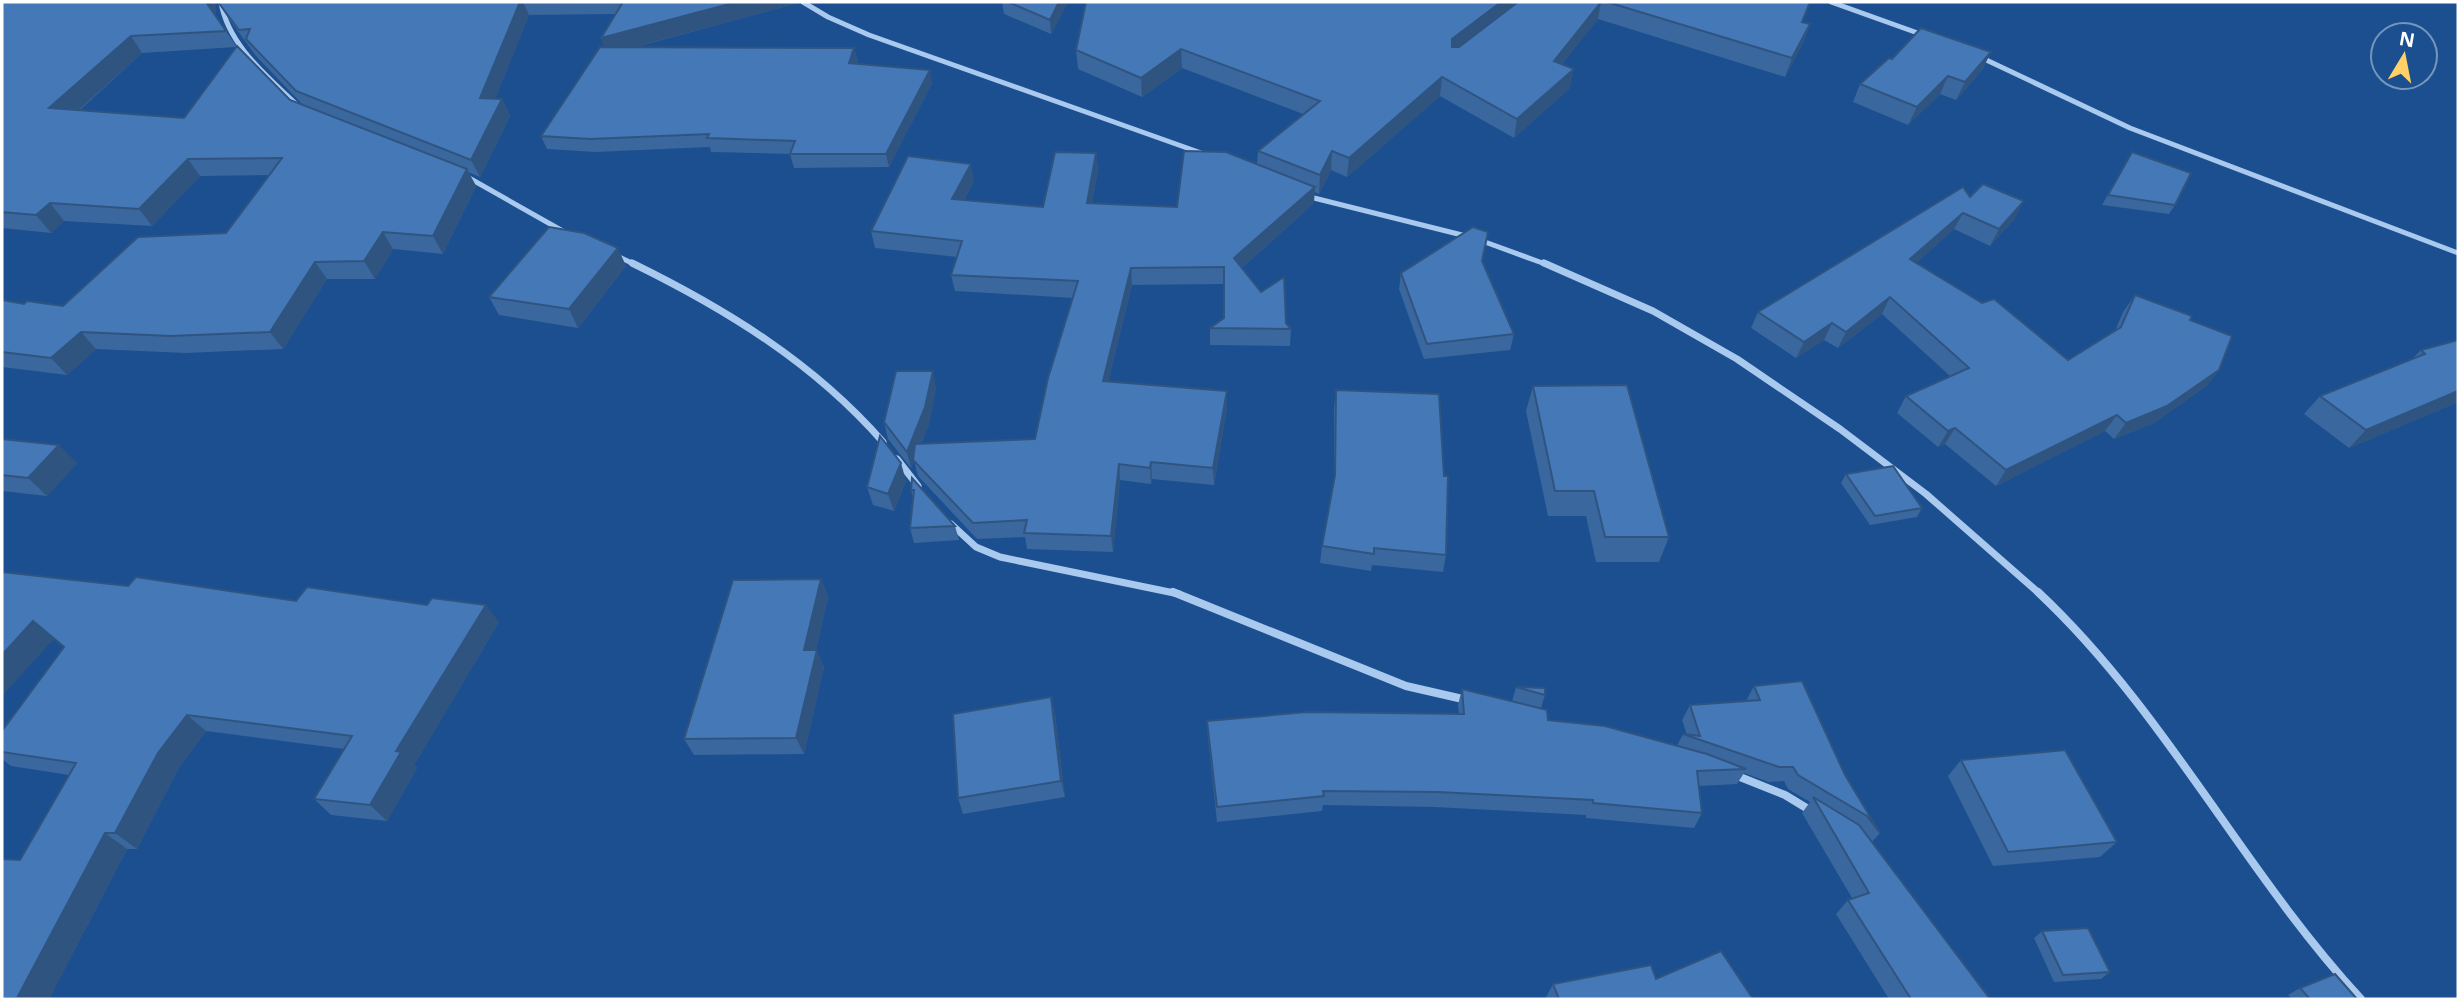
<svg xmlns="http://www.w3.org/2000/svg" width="2460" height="1001" font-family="'Noto Sans',sans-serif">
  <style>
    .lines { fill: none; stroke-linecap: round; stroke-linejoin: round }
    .street-far2 { stroke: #a9c9ee; stroke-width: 5 }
    .street-far1 { stroke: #a9c9ee; stroke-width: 7 }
    .street { stroke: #a9c9ee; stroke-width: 8 }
    .wall { fill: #3a679d; fill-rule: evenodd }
    .shaded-wall { fill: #305480 }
    .building { fill: #4478b7; stroke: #305480; stroke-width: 2 }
  </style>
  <rect width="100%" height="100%" fill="#1b4f8f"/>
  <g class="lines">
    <!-- street-far2 -->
    <g class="street-far2">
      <path d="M 221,2 C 228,45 267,76 297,105"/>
      <polyline points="803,2 828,17 869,35 1204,154"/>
      <polyline points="1831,2 1926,36"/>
      <polyline points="1980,57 2130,128 2458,253"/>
      <polyline points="462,174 568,234"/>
      <polyline points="1306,196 1474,238 1548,265"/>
      <polyline points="617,256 636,265"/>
    </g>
    <!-- street-far1 -->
    <g class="street-far1">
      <path d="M 632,263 C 726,309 814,363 883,442"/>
      <polyline points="1544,263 1653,311 1737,359 1840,429 1926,494 2040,594"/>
      <polyline points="897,459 918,486"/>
      <polyline points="951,524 976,547 1000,557 1179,594"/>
    </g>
    <!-- street -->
    <g class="street">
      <polyline points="1173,592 1406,686 1467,700"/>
      <path d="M 2038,592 C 2166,712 2243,871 2361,999"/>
      <polyline points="1735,775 1785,795 1813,812"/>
    </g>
  </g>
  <!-- wall -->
  <g class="wall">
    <path d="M 2,2 L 216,2 L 216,17 L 237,47 L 290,100 L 303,105 L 256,56 L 226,15 L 218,2 L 799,2 L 798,3 L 636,47 L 854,48 L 858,61 L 857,64 L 932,83 L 889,167 L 794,168 L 790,154 L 711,152 L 710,147 L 595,152 L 547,149 L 541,136 L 605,47 L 601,38 L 615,14 L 529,15 L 495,99 L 502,99 L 510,116 L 480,177 L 468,172 L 476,186 L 443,254 L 393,249 L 375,279 L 327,279 L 283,349 L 185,353 L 96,349 L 67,375 L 2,367 L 2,300 L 24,304 L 63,306 L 226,233 L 269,175 L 200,176 L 152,226 L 64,221 L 51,233 L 2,228 ZM 236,47 L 184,118 L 79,111 L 142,53 Z"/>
    <polygon points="1002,2 1068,2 1051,34 1004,14"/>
    <polygon points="1086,2 1810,2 1802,22 1810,24 1803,43 1785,77 1598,19 1562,64 1570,88 1514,138 1440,96 1347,177 1331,170 1319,194 1314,192 1314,203 1242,268 1291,329 1290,346 1210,345 1210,328 1224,318 1224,284 1132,285 1108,382 1227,391 1227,408 1214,485 1152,479 1151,484 1120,480 1113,552 1027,549 1025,537 977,539 918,476 914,461 911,468 888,439 884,422 936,387 929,424 921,444 1035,439 1073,298 955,291 951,275 957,257 875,248 871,231 974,181 964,200 1043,207 1096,153 1098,170 1092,203 1177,207 1257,164 1258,151 1303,114 1182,68 1142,97 1078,69 1076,50"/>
    <polygon points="1991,52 1982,70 1956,100 1940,94 1908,125 1853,102 1860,84 1892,59"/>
    <polygon points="2132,152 2175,205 2169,214 2102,205"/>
    <polygon points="1970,197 2015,218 1990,246 1954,229 1916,263 2068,360 2115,331 2123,312 2135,295 2190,320 2219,370 2206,386 2154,423 2114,439 2105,431 1996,486 1945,444 1938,447 1897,413 1906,396 1950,376 1882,314 1838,348 1824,340 1796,358 1751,328 1758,312"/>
    <polygon points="1482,261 1514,334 1510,350 1424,359 1399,289 1401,273"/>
    <polygon points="626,266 578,328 499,315 489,297"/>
    <polygon points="2458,340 2458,402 2349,448 2304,414 2320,396 2412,359 2421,350"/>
    <polygon points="1533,386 1669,537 1659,562 1596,562 1586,516 1548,516 1526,411"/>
    <polygon points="1336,390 1446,555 1443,572 1372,565 1371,571 1320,563 1322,546 1334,483 1334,408"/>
    <polygon points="2,439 77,463 47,496 2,491"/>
    <polygon points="1846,474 1922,508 1917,517 1870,525 1841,483"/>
    <polygon points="912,478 955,526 959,540 914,543 910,528 913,498 911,490"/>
    <polygon points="906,481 894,511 873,505 867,487"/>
    <polygon points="2,572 128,586 296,601 499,622 414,765 417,768 387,821 331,815 314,799 344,749 206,731 178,769 137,849 127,849 49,999 2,999 2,859 20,860 69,775 11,766 2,759 2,731 64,647"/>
    <polygon points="821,579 828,597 816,650 824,667 804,754 694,755 684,739"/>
    <polygon points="1754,686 1845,775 1880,833 1872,842 1990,999 1889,999 1836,914 1848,900 1852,898 1802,813 1810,802 1788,789 1784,781 1769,782 1744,773 1737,784 1699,786 1702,813 1694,828 1586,818 1586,815 1434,807 1323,805 1322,811 1217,822 1208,737 1207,721 1459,714 1458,705 1462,689 1512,701 1516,687 1545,695 1541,708 1548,720 1677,746 1683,734 1687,735 1682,720 1690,705 1746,701"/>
    <polygon points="1051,697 1055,714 1065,797 963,814 958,798"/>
    <polygon points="1961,760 2117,842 2100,857 1993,866 1948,776"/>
    <polygon points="2042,931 2110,972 2101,979 2054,982 2034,938"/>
    <polygon points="1656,979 1753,999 1545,999 1553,984"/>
    <polygon points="2300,988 2357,999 2292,999 2288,995"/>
  </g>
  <!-- shaded-wall -->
  <g class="shaded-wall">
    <polygon points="206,2 216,2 216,19"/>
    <polygon points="520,2 523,2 529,15 489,115 480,98"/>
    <polygon points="737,2 799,2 798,3 608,54 601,38"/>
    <polygon points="1059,2 1068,2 1051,34 1050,20"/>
    <polygon points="1501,2 1522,2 1450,58 1452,39"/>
    <polygon points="1601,2 1598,19 1550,80 1554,61"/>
    <polygon points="1810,24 1803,43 1785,77 1792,58"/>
    <polygon points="131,36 142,53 62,125 49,108"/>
    <polygon points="854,48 858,61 852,76 849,63"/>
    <polygon points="1181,49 1182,68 1142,97 1141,78"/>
    <polygon points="1991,52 1982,70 1956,100 1965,82"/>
    <polygon points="1574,69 1570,88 1514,138 1517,119"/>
    <polygon points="930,70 932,83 889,167 886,154"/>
    <polygon points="1948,76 1940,94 1908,125 1917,107"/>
    <polygon points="1442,77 1440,96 1347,177 1349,158"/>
    <polygon points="502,99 510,116 480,177 471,160"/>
    <polygon points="1332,151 1331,170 1319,194 1320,175"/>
    <polygon points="1096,153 1098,170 1089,220 1087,203"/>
    <polygon points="188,159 200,176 152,226 139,209"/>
    <polygon points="971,164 974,181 955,216 952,199"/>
    <polygon points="467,169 476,186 443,254 433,236"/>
    <polygon points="1315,187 1314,203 1234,275 1234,258"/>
    <polygon points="2024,201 2015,218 1990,246 1999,229"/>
    <polygon points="50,203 64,221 51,233 36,215"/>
    <polygon points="1963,213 1954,229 1902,276 1910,259"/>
    <polygon points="383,232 393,249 375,279 364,261"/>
    <polygon points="618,248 626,266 578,328 569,309"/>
    <polygon points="315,262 327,279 283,349 270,332"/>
    <polygon points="1131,268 1132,285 1104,398 1103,381"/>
    <polygon points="1890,297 1882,314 1838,348 1846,332"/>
    <polygon points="1832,323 1824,340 1796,358 1804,342"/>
    <polygon points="81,332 96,349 67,375 51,358"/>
    <polygon points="2219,370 2206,386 2154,423 2114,439 2126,423"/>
    <polygon points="933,371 936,387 929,424 911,468 907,452"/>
    <polygon points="1227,391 1227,408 1214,485 1213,468"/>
    <polygon points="2458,391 2458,402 2349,448 2366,430"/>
    <polygon points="2117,415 2105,431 1996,486 2006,470"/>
    <polygon points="1955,428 1945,444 1938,447 1948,431"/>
    <polygon points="59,445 77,463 47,496 28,478"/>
    <polygon points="1151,462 1152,479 1151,484 1150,468"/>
    <polygon points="901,463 906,481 894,511 888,494"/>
    <polygon points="1119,464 1120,480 1113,552 1111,536"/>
    <polygon points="821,579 828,597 812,667 804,650"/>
    <polygon points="486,605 499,622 414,765 417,768 387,821 370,805 396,751"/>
    <polygon points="33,621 54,639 2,696 2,655"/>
    <polygon points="817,650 824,667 804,754 796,738"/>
    <polygon points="1051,697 1055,714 1065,797 1061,781"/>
    <polygon points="187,715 206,731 178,769 137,849 115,833 158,753"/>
    <polygon points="105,833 127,849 49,999 20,999 17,998"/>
  </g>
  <!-- building -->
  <g class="building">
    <polygon points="2,2 206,2 226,31 131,36 49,108 184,118 237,46 290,100 467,169 433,236 383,232 364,261 315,262 270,332 171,336 81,332 51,358 2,352 2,300 24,304 27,301 63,306 138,237 226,233 282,158 188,159 139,209 50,203 36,215 2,212"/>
    <polygon points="218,2 520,2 480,98 502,99 471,160 296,91 246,39 250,29 239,30"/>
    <polygon points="623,2 737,2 601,38"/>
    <polygon points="1008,2 1059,2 1050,20"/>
    <polygon points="1086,2 1501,2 1452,39 1452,47 1459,47 1518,2 1601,2 1554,61 1574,69 1517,119 1442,77 1349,158 1332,151 1320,175 1258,151 1320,101 1181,49 1141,78 1076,50"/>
    <polygon points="1607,2 1810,2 1802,22 1810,24 1792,58"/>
    <polygon points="1921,28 1991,52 1965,82 1948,76 1917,107 1860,84 1889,58 1892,59"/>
    <polygon points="600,47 854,48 849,63 930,70 886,154 790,154 795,141 707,138 709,134 590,139 541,136"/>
    <polygon points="1184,151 1226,152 1315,187 1234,258 1261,292 1284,277 1286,323 1291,329 1210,328 1224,318 1224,267 1131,268 1103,381 1227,391 1213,468 1151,462 1150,468 1119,464 1111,536 1024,533 1027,520 973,523 913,460 915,444 1035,439 1048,378 1078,281 951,275 962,241 871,231 908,156 971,164 952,199 1043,207 1055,152 1096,153 1087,203 1177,207"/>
    <polygon points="2132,152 2191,173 2175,205 2108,195"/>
    <polygon points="1983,184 2024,201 1999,229 1963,213 1910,259 1982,303 1994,299 2068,360 2121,327 2135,295 2192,316 2190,320 2232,336 2219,370 2167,406 2126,423 2117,415 2006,470 1955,428 1948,431 1906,396 1969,368 1890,297 1846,332 1832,323 1804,342 1758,312 1963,187 1970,197"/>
    <polygon points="549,227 584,233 618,248 569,309 489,297"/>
    <polygon points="1473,227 1488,232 1482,261 1514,334 1427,344 1401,273"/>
    <polygon points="2458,340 2458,391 2366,430 2320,396 2425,354 2421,350"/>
    <polygon points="896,371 933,371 925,407 907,452 884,422"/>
    <polygon points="1627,385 1669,537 1605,537 1594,491 1555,491 1533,386"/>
    <polygon points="1336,390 1439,394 1444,476 1448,476 1446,555 1374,548 1374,554 1322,546 1335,475"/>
    <polygon points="880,436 901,463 888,494 867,487"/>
    <polygon points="2,439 59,445 28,478 2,475"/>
    <polygon points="1893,466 1922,508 1875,516 1846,474"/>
    <polygon points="912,478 955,526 910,528 914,490 911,490"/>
    <polygon points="2,572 128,586 136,577 296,601 307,587 427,605 432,598 486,605 396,751 401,752 370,805 314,799 352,736 187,715 158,753 115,833 105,833 17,998 2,998 2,859 20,860 76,763 2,752 2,731 64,647 33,621 2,655"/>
    <polygon points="821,579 804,650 817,650 796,738 684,739 733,580"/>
    <polygon points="1802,681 1845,775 1880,833 1867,816 1798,775 1793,767 1779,767 1683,734 1700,736 1690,705 1760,700 1754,686"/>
    <polygon points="1516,687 1545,688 1545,695"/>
    <polygon points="1462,689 1547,710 1548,720 1605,726 1707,754 1746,769 1697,771 1702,813 1593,803 1593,800 1438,792 1323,791 1324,796 1217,807 1207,721 1307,712 1464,714"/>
    <polygon points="1051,697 1061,781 958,798 953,714"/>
    <polygon points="2065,750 2117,842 2008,852 1961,760"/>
    <polygon points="1813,797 1859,825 1990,999 1911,999 1848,900 1869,893"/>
    <polygon points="2088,928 2110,972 2063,975 2042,931"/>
    <polygon points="1721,951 1753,999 1559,999 1553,984 1651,965 1656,979"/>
    <polygon points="2335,974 2357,999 2310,999 2300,988"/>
  </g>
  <!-- border -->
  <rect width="2460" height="1001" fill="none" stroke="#ffffff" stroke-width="7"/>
  <!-- north arrow -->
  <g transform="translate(2404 56) rotate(10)"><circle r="33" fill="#1b4f8f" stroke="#7695bc" stroke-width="2"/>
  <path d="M0-5L12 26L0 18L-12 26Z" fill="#ffd166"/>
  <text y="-10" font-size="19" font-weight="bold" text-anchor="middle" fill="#ffffff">N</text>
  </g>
</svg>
